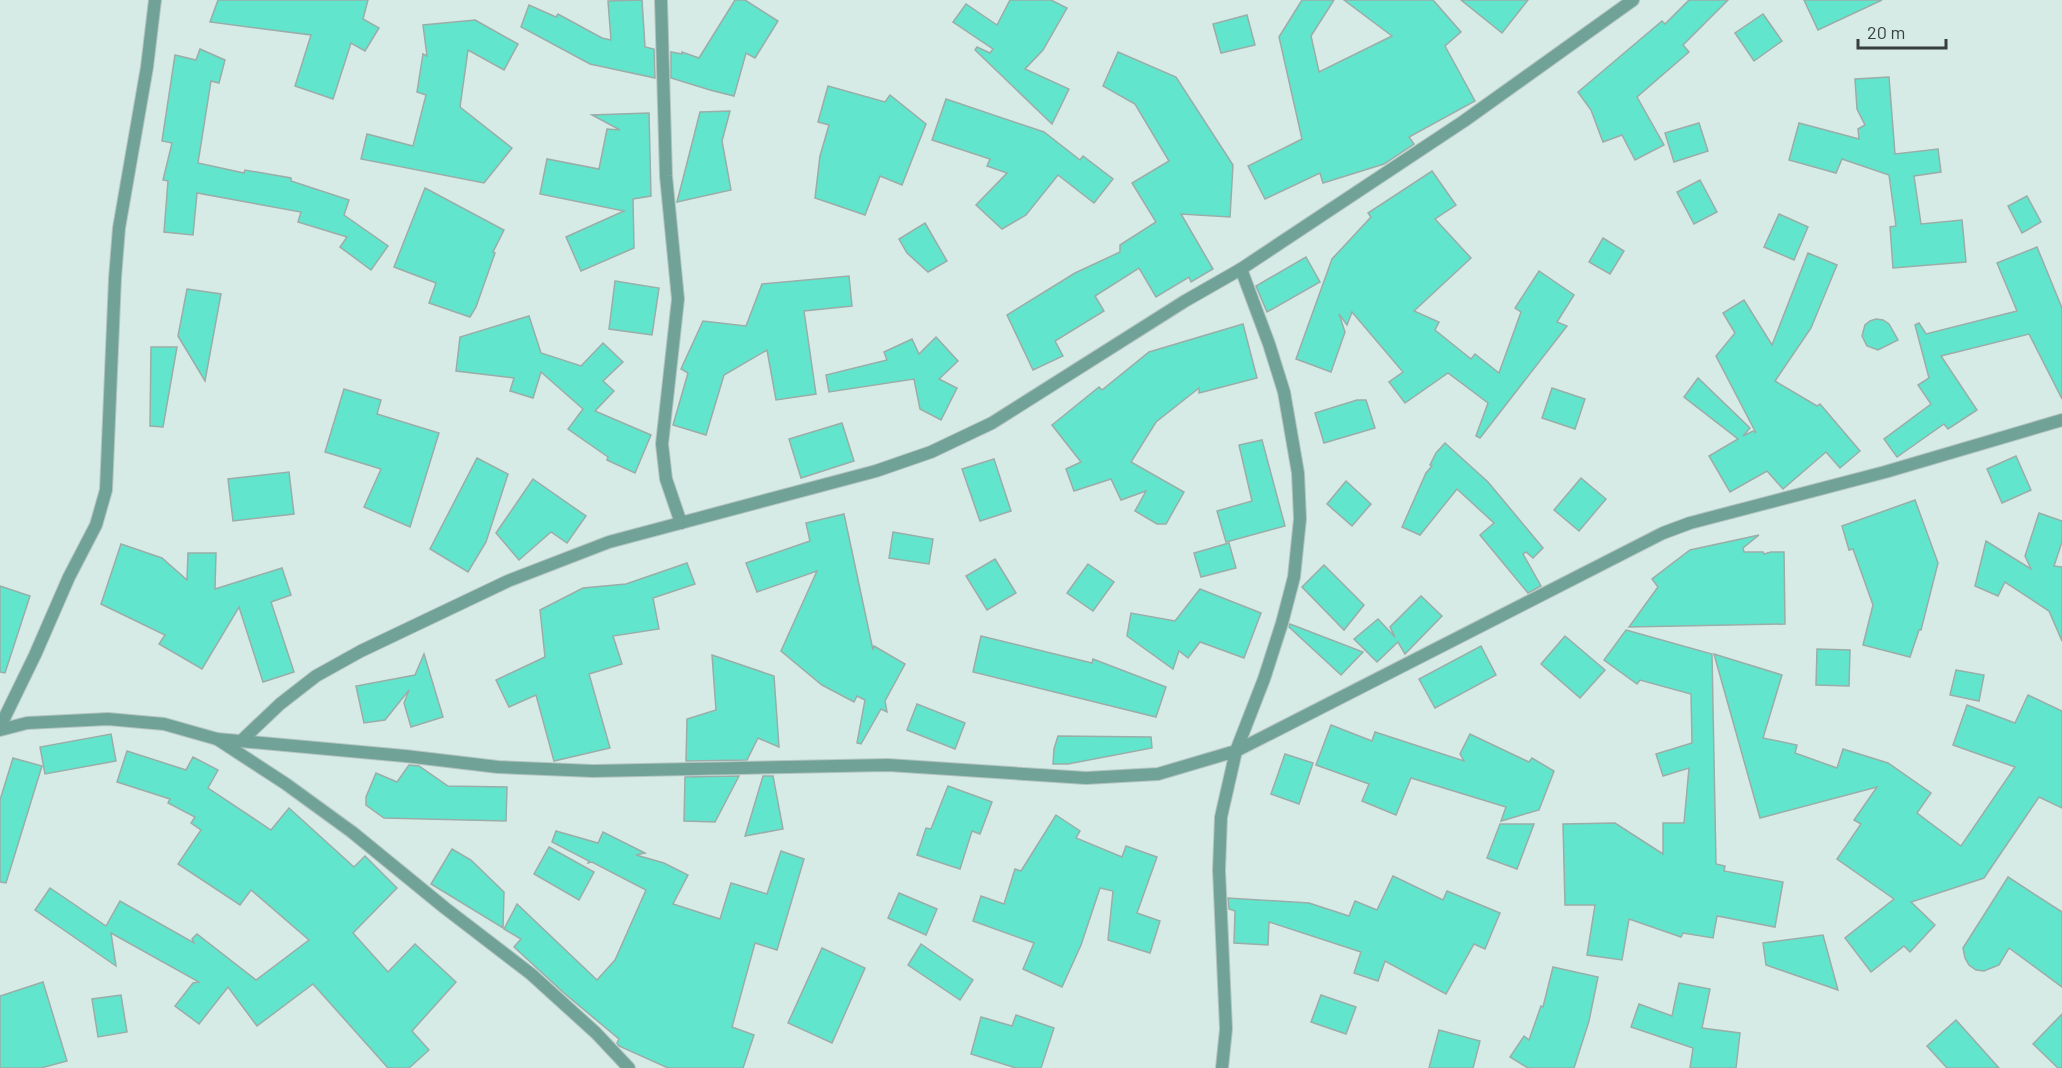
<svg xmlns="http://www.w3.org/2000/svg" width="2062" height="1068" font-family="Barlow,sans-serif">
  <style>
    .building { fill: #61e6cd; stroke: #9aada8; stroke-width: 1.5 }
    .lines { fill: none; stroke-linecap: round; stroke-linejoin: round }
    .minor-casing { stroke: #b4c5c1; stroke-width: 14 }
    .minor { stroke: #71a297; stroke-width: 12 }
  </style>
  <rect width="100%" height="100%" fill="#d7ebe6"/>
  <!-- building -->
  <g class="building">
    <polygon points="218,0 368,0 363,19 379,28 365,51 351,43 333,99 295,86 311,35 210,22"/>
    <polygon points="642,0 645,47 654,49 655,78 590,64 521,27 529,5 556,17 558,14 602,38 611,40 608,1"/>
    <polygon points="735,0 745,0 778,21 755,58 746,53 734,96 710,90 671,78 671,52 682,54 682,52 699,58"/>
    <polygon points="1010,0 1051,0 1067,8 1043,50 1025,69 1069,89 1052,124 975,50 977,47 990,53 993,49 953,22 966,4 997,25"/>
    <polygon points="1302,0 1334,0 1311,36 1319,72 1392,36 1344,0 1433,0 1461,32 1445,46 1475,101 1409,137 1414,144 1384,164 1323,183 1320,173 1265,199 1248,166 1302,139 1279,37"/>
    <polygon points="1461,0 1528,0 1502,33"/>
    <polygon points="1689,0 1728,0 1683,45 1689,52 1637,97 1664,145 1635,160 1622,135 1603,142 1591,110 1578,92 1662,21 1665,24"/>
    <polygon points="1804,0 1882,0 1818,30"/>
    <polygon points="1763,14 1782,41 1754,61 1735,33"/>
    <polygon points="1247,15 1255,45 1221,53 1213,24"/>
    <polygon points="475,20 518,44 504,70 468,50 460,107 512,148 484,183 361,159 367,134 413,146 426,95 417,92 423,54 427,56 423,25"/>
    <polygon points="200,49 225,60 219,83 211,81 198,163 244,173 245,170 291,178 291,181 349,200 344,215 388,246 371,270 340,247 347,237 298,222 301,212 197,193 193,235 164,232 168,181 163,180 172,143 162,141 175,55 196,60"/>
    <polygon points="1118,52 1176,77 1233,165 1230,217 1181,214 1213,269 1191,282 1189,277 1156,297 1139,268 1095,296 1104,311 1055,341 1063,356 1033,370 1007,315 1075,273 1120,252 1120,245 1156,222 1132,183 1169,161 1135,104 1103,86"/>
    <polygon points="1889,77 1895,154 1938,149 1941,172 1914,176 1921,224 1962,220 1966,262 1893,268 1890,227 1896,226 1889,175 1842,159 1836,173 1789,160 1799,123 1859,139 1858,129 1865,125 1857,109 1855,79"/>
    <polygon points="828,86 885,102 890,95 926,124 902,185 880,176 865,215 815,198 820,156 829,125 818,122"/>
    <polygon points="946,99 1044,132 1080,160 1083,156 1113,179 1094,203 1058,175 1026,215 1002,229 976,205 1007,173 987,166 990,159 932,140"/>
    <polygon points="730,111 722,141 731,190 677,202 700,112"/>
    <polygon points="649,113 651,196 633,199 634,248 581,271 566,237 624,211 540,194 547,159 599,169 607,129 620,130 592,115"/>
    <polygon points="1699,123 1708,151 1674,162 1665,133"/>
    <polygon points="1432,171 1456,205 1435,219 1471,258 1414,311 1439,322 1435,330 1471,359 1475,354 1499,373 1521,312 1515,308 1539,271 1574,295 1557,322 1567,326 1480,438 1476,436 1488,403 1448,373 1405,403 1389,382 1403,372 1352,312 1347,325 1339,314 1345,332 1331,372 1296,359 1332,259 1371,217 1368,213"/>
    <polygon points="1700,180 1717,212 1694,224 1677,192"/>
    <polygon points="425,188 504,230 493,252 495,253 476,307 470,317 429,303 436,283 394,267"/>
    <polygon points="2027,196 2041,222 2022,233 2008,206"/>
    <polygon points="1779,214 1808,227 1794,260 1764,247"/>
    <polygon points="925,223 947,261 928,272 907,253 899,239"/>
    <polygon points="1603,238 1624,251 1610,274 1589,262"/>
    <polygon points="2037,247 2062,308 2062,399 2029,334 1941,356 1977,410 1948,429 1944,424 1897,457 1884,439 1931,404 1918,385 1929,378 1915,325 1919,323 1926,334 2017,311 1997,263"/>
    <polygon points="1808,253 1837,265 1811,328 1775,381 1817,406 1820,404 1860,451 1840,468 1826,452 1783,489 1767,471 1730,492 1709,456 1738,439 1684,397 1698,378 1750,428 1743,436 1753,431 1756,433 1716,356 1735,333 1723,313 1744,300 1772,345"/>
    <polygon points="1306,257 1320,282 1267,312 1256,286"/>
    <polygon points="849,276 852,306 804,311 816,394 776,400 767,350 724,375 706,435 673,425 688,373 681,369 703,321 746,326 762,284"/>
    <polygon points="615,281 659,288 652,335 609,329"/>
    <polygon points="187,289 221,294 205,381 178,336"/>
    <polygon points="529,316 541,353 581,366 603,343 623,362 603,381 614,391 595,411 651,435 635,473 607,460 608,457 568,429 583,409 541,372 533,398 510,391 514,378 456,371 460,337"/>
    <polygon points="1876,319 1883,320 1889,324 1898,340 1878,350 1867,346 1862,336 1865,325 1870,321"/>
    <polygon points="1243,324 1257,378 1199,393 1199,388 1156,422 1131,462 1184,492 1166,524 1157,524 1135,511 1146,491 1121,500 1111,479 1074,491 1066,469 1081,462 1052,425 1099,387 1102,390 1149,352"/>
    <polygon points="936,337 958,361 939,379 957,388 941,420 920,409 914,379 829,392 826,375 887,360 884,352 912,339 919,354"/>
    <polygon points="151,347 177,347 163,427 150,426"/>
    <polygon points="1552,388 1585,399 1575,429 1542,418"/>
    <polygon points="344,389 381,400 377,414 439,433 410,527 364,507 381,469 325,452"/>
    <polygon points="1357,400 1366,400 1375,428 1324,443 1315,413"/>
    <polygon points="842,423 854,461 801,478 789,439"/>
    <polygon points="1262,440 1285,526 1226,542 1217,511 1252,501 1239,445"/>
    <polygon points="1445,443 1488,482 1543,548 1533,558 1526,552 1523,554 1541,586 1528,593 1480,535 1494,523 1457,489 1420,535 1402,527 1426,473 1432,466 1430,465 1436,453"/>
    <polygon points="2016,456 2031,490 2002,503 1987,469"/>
    <polygon points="477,458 508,474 486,542 468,572 430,549"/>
    <polygon points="994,459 1011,511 980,521 962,469"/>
    <polygon points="289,472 294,514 233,521 228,479"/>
    <polygon points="1581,478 1606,499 1579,531 1554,510"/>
    <polygon points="533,479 586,516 567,543 551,532 519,560 496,533"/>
    <polygon points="1346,481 1371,504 1352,526 1327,504"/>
    <polygon points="1915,500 1938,563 1921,630 1919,630 1910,657 1863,645 1873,605 1853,549 1849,550 1842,526"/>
    <polygon points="2039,513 2062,521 2062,542 2054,566 2062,567 2062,641 2049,611 2005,582 1998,596 1975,586 1986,541 2031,569 2025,556"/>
    <polygon points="844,514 873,650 874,646 905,664 885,701 887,712 881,709 861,744 857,743 865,700 857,696 854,702 822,685 781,651 817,571 757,592 746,563 810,541 806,523"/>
    <polygon points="893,532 933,539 929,564 889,558"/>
    <polygon points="1759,535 1743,548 1744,552 1763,552 1764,554 1771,552 1784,552 1785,624 1629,627 1658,587 1652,579 1690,550"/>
    <polygon points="1229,543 1236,568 1201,577 1194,553"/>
    <polygon points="121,544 162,558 187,580 188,553 216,553 215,589 282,568 291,595 271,602 294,672 263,682 239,607 202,669 159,644 165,635 101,604"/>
    <polygon points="995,559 1016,593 987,610 966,576"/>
    <polygon points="687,563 695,584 653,598 659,629 613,636 622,664 589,674 610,748 554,761 536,695 509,707 496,680 545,657 540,610 583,588 626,584"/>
    <polygon points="1088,564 1114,582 1093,611 1067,593"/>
    <polygon points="1324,565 1364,605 1344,630 1302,587"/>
    <polygon points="0,586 30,596 5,673 0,672"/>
    <polygon points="1200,589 1261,613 1244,658 1200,642 1188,658 1179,651 1173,669 1127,636 1131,613 1175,621"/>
    <polygon points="1421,596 1442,616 1405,654 1398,642 1377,662 1354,639 1378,619 1395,637 1390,627"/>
    <polygon points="1290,624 1363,652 1341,675 1289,627"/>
    <polygon points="1626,630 1712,654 1716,864 1725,866 1724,871 1783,882 1775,927 1717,916 1713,938 1683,933 1681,937 1629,919 1622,960 1587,955 1595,905 1565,905 1563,824 1615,823 1663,854 1663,823 1684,823 1689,768 1663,776 1656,754 1692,743 1691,694 1640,680 1637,684 1604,660"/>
    <polygon points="981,636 1092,663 1093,659 1166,687 1156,717 973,672"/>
    <polygon points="1565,636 1605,670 1580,698 1541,664"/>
    <polygon points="1481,646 1496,675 1435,708 1419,679"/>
    <polygon points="1817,649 1850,650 1849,686 1816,685"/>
    <polygon points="424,654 443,717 411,727 404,703 409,690 385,720 364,723 356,686 415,675"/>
    <polygon points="1714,654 1782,675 1763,738 1797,745 1795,753 1837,768 1843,749 1888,763 1931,793 1917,813 1961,846 2015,767 1953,745 1967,705 2015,723 2028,695 2062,711 2062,808 2039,797 1984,878 1911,902 1935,925 1910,952 1904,946 1871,972 1845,938 1894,899 1837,859 1861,824 1854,820 1877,787 1760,818"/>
    <polygon points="712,655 774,676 779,747 758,738 747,760 686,761 687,719 716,710"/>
    <polygon points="1956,670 1984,675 1979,701 1950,695"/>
    <polygon points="917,704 965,723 955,749 907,730"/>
    <polygon points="1331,725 1372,741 1375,732 1464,761 1460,754 1470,734 1529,762 1532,758 1554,771 1539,810 1501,821 1506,807 1411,778 1396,815 1362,801 1369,784 1316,765"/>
    <polygon points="111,734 116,761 45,774 40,747"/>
    <polygon points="1058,736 1151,737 1152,748 1068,764 1053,764 1054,749"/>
    <polygon points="127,751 186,770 193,757 218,770 208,788 271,830 289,808 354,867 365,856 397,888 353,933 388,972 415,944 456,982 412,1031 429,1050 409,1068 388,1068 313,984 257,1026 228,987 199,1024 175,1006 193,983 199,982 111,933 116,966 35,910 50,888 106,926 120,901 194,943 192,939 197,934 256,980 309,940 251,890 240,905 178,864 201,830 191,823 195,817 168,803 170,799 117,782"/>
    <polygon points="1285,754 1313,763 1299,804 1271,794"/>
    <polygon points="13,758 42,766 6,883 0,882 0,800"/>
    <polygon points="409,765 419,766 448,786 507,787 506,821 384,818 366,805 366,797 376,773 397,782"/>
    <polygon points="739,776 715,822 684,821 685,777"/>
    <polygon points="763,776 773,776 783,829 745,836"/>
    <polygon points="948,786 992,802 980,834 972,831 960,869 917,855 926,828 931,829"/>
    <polygon points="1056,815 1080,831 1076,838 1122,857 1126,846 1157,857 1137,913 1160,921 1150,953 1108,940 1113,891 1100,888 1081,945 1062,987 1023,969 1034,943 973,921 981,896 1004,904 1015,869 1021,871"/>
    <polygon points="1500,824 1534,824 1517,869 1487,858"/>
    <polygon points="556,831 598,843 603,832 645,853 636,855 664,863 688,875 673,904 720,919 731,883 767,894 781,851 804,859 777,950 755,943 732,1027 754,1035 743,1068 668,1068 619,1046 617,1043 619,1039 564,993 514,947 521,939 504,929 517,904 597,980 615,960 646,890 592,862 588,863 589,861 552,842"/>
    <polygon points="549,847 594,872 579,900 534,874"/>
    <polygon points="452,849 471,860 504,892 503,928 431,884"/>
    <polygon points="1393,876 1443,900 1447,891 1500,913 1485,949 1474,944 1446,994 1385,961 1378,981 1354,973 1361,952 1269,922 1268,945 1234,943 1235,911 1229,909 1228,898 1309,903 1349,916 1355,901 1377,910"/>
    <polygon points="2008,877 2062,912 2062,987 2009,948 1999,965 1984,971 1976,970 1969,965 1965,958 1963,948"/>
    <polygon points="899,893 937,909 926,935 888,918"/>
    <polygon points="1823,935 1838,990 1766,965 1763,943"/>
    <polygon points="921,944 973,980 960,1000 908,965"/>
    <polygon points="822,948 865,968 832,1043 788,1023"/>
    <polygon points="1553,967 1598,977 1589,1021 1574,1068 1528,1068 1510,1057 1524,1036 1529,1040 1541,1006 1543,1007"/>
    <polygon points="43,982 67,1061 41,1068 0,1068 0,996"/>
    <polygon points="1679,983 1710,989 1702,1028 1740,1033 1736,1068 1690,1068 1693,1048 1631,1027 1639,1004 1672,1016"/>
    <polygon points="121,995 127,1032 98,1037 92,999"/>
    <polygon points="1321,995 1356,1007 1346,1034 1311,1022"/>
    <polygon points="2062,1014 2062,1068 2058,1068 2033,1044"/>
    <polygon points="1016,1015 1054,1028 1041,1068 1016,1068 971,1054 981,1017 1012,1026"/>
    <polygon points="1956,1020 1999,1068 1947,1068 1927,1046"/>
    <polygon points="1439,1030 1480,1041 1473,1068 1429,1068"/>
  </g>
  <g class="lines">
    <!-- minor casing -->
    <g class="minor-casing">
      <g id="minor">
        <polyline points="661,0 666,176 678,299 662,444 666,479 681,523"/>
        <polyline points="0,727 35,655 69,577 96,525 106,490 115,278 119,228 147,67 155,0"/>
        <polyline points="0,730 27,723 108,719 164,724 217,739 286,784 352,832 445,908 531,974 596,1033 629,1068"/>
        <polyline points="217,739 405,756 498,767 593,771 888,765 1086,778 1158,774 1236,751 1663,533 1690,523 1885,472 2062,420"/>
        <polyline points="241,741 280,704 316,676 361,651 508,581 609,542 876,471 931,452 992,423 1185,301 1241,269 1464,121 1633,0"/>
        <polyline points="1222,1068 1226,1029 1219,870 1221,817 1236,751 1264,679 1282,623 1294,577 1300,519 1298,473 1284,392 1269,344 1241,269"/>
      </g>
    </g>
    <!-- minor -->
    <use href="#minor" class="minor"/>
  </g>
  <!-- scale -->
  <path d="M1858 39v9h88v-9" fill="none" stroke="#373f3d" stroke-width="3"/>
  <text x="1867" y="39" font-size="18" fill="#373f3d" stroke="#d7ebe6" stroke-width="4.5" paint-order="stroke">20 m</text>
</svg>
